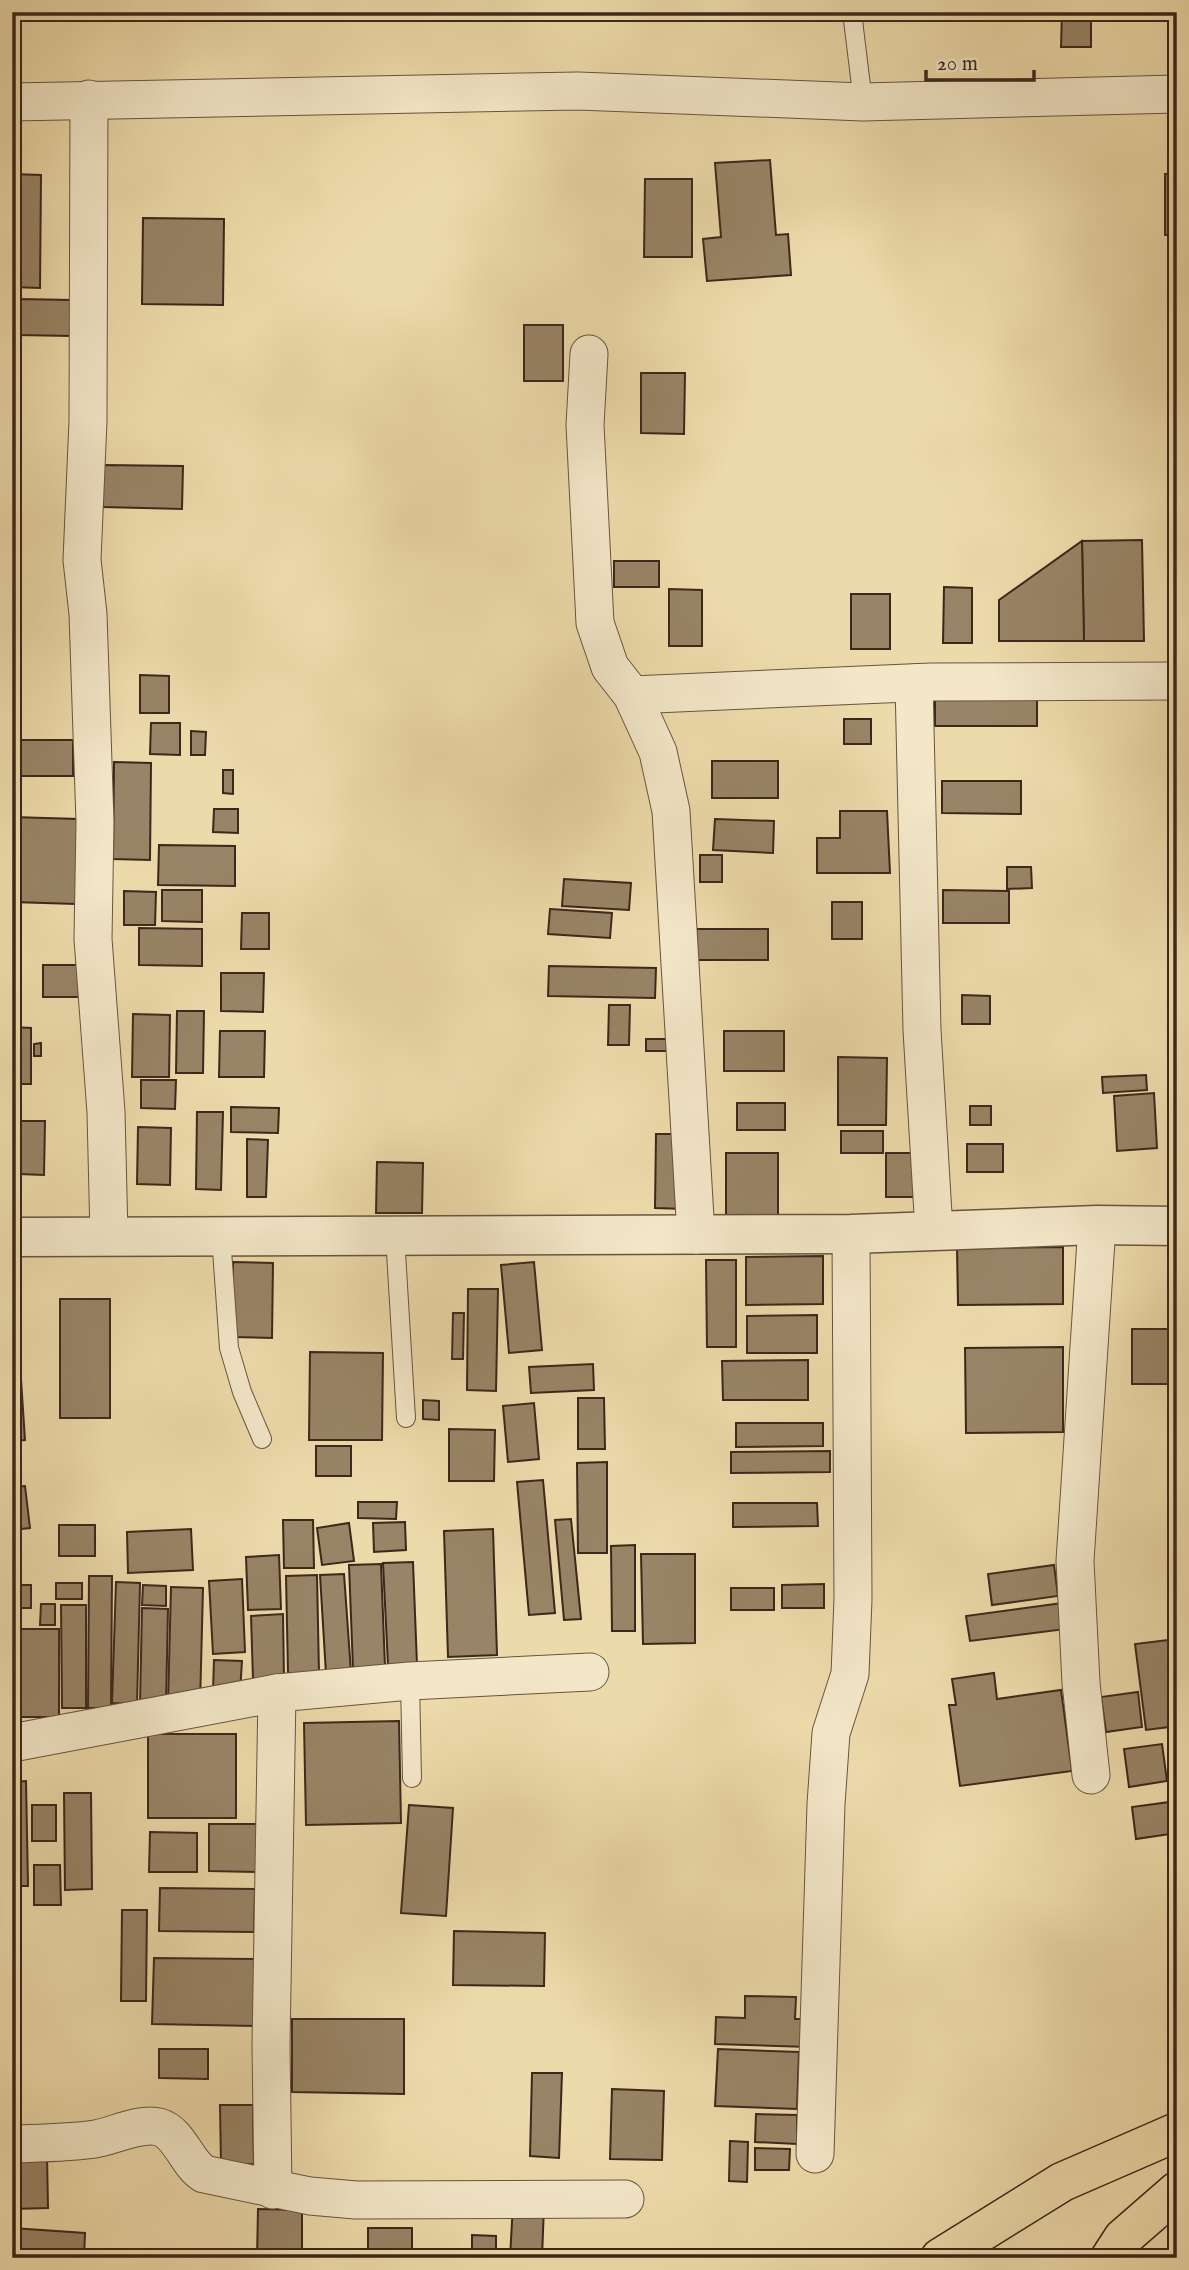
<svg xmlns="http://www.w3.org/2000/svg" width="1189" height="2270" font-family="'IM FELL English',serif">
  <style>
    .building { fill: #988466; stroke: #3c271c; stroke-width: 2 }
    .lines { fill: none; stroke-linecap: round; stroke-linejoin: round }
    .service-casing { stroke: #685440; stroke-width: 20 }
    .minor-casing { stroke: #685440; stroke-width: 39 }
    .tertiary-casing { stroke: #685440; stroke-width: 41 }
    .motorway-casing { stroke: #3c271c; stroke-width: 41 }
    .service { stroke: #f3e7c8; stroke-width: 18 }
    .minor { stroke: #f3e7c8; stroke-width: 37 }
    .tertiary { stroke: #f3e7c8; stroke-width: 38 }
    .motorway { stroke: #eddaaa; stroke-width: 38 }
  </style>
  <rect width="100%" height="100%" fill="#eddaaa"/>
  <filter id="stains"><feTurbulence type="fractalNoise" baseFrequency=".00286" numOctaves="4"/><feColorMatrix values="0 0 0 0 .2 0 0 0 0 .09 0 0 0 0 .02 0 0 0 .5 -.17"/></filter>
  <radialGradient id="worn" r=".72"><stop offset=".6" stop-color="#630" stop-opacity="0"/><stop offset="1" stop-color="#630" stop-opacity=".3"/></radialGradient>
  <!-- building -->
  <g class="building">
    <polygon points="1062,12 1091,12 1091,47 1061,47"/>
    <polygon points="770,160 776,235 788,234 791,275 707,281 703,239 721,237 715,163"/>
    <polygon points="12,174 41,175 40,288 12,287"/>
    <rect x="1165" y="174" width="12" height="61"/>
    <polygon points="645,179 692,179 692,257 644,257"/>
    <polygon points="143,218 224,219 223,305 142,304"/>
    <polygon points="18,299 72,300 72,336 17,335"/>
    <rect x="524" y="325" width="39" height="56"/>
    <polygon points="641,373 685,373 684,434 641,433"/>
    <polygon points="103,465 183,466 182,509 103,507"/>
    <polygon points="1142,540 1144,641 1084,641 1082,541"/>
    <polygon points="1082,541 1084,641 999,641 999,600"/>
    <rect x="614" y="561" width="45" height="26"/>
    <polygon points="944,587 972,588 972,643 943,643"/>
    <polygon points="669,589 702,590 702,646 669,646"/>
    <rect x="851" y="594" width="39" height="55"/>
    <polygon points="140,675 169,676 169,713 140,713"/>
    <rect x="935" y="691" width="102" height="35"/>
    <rect x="844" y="719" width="27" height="25"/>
    <polygon points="151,723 180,723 180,755 150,754"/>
    <polygon points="191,731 206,732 205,755 191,755"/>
    <rect x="17" y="740" width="56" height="36"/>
    <rect x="712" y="761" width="66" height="37"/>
    <polygon points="114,762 151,763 150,860 113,859"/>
    <polygon points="223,770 233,770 233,794 223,793"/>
    <polygon points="942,781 1021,781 1021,814 942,813"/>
    <polygon points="214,809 238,809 238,833 213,832"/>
    <polygon points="840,811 887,811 890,873 817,873 817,838 840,838"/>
    <polygon points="12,817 78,819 76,904 12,902"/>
    <polygon points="715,819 774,821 773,853 713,850"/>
    <polygon points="159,845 235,846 235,886 158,885"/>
    <rect x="700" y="855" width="22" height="27"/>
    <polygon points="1007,867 1031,867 1032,888 1007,889"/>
    <polygon points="564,879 631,883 629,910 562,906"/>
    <polygon points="162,890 202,890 202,922 162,921"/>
    <polygon points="943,890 1009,891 1009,923 943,923"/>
    <polygon points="124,891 156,892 155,925 124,925"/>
    <rect x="832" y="902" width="30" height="37"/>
    <polygon points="550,909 612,913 610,938 548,934"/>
    <polygon points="242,913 269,913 269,949 241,949"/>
    <polygon points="139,928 202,929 202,966 139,965"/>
    <rect x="692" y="929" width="76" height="31"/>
    <rect x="43" y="965" width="41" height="32"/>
    <polygon points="549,966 656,968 655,998 548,996"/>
    <polygon points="221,973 264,973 263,1012 221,1011"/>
    <polygon points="962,995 990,996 990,1024 962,1024"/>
    <polygon points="609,1005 630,1005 629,1045 608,1045"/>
    <polygon points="177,1011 204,1011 203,1073 176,1073"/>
    <polygon points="133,1014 170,1015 169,1077 132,1077"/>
    <polygon points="12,1027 31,1028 31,1084 12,1084"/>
    <polygon points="220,1031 265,1031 264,1077 219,1077"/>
    <rect x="724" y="1031" width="60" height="40"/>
    <rect x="646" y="1039" width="21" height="12"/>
    <polygon points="41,1043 41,1056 34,1056 34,1044"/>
    <polygon points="838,1057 887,1058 886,1125 838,1125"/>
    <polygon points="1146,1075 1147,1090 1103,1093 1102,1077"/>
    <polygon points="141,1080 176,1080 175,1109 141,1108"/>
    <polygon points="1154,1093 1157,1148 1117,1151 1114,1096"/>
    <rect x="737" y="1103" width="48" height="27"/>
    <rect x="970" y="1106" width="21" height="19"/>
    <polygon points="231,1107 279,1108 278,1133 231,1132"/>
    <polygon points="197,1112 223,1112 221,1190 196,1189"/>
    <polygon points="19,1121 45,1121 44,1175 19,1174"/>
    <polygon points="138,1127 171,1128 170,1185 137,1184"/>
    <rect x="841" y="1131" width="42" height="22"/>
    <polygon points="656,1134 688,1134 686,1209 655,1208"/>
    <polygon points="247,1139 268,1140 266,1197 247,1197"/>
    <rect x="967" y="1144" width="36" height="28"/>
    <rect x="726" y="1153" width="52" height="66"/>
    <rect x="886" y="1153" width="39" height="44"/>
    <polygon points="377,1162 423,1163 422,1213 376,1213"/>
    <polygon points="1063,1247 1063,1304 958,1305 957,1248"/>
    <polygon points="823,1256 823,1304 746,1305 746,1257"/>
    <polygon points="706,1260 736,1260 736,1347 707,1347"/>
    <polygon points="233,1262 273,1263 272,1338 232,1337"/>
    <polygon points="534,1262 542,1350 509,1353 501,1265"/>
    <polygon points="468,1289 498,1289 496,1391 467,1390"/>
    <rect x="60" y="1299" width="50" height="119"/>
    <polygon points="453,1313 464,1313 463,1359 452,1359"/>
    <polygon points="817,1315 817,1353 747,1353 747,1316"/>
    <rect x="1132" y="1329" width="45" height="55"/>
    <polygon points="18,1333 25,1440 12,1441 12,1334"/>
    <polygon points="1063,1347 1063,1432 966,1433 965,1348"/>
    <polygon points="310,1352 383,1353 382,1440 309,1440"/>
    <polygon points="808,1360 808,1400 723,1400 722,1361"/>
    <polygon points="593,1364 594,1390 531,1393 529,1367"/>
    <polygon points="578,1398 604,1398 605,1449 578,1449"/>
    <polygon points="423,1400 439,1401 439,1420 423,1419"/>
    <polygon points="534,1403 539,1459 508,1462 503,1406"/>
    <polygon points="736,1423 823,1423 823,1446 736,1447"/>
    <polygon points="449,1429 495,1430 494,1481 449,1481"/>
    <rect x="316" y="1446" width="35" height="30"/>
    <polygon points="830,1451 830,1472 731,1473 731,1452"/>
    <polygon points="607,1462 607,1553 578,1553 577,1463"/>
    <polygon points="543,1480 555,1613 529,1615 517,1482"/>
    <polygon points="25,1486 30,1528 12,1530 12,1487"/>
    <polygon points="358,1502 397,1502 396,1519 358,1518"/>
    <polygon points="733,1503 817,1503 818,1526 733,1527"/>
    <polygon points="571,1519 581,1619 564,1620 555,1520"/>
    <polygon points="283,1520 313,1520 314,1568 284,1568"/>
    <polygon points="405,1522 406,1550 374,1552 373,1523"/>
    <polygon points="349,1523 354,1561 322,1565 317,1528"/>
    <rect x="59" y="1525" width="36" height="31"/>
    <polygon points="191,1529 193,1570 128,1573 127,1532"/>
    <polygon points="493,1529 497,1655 448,1657 444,1531"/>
    <polygon points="635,1545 635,1631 612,1631 611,1546"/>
    <polygon points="641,1554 695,1554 695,1643 643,1644"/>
    <polygon points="279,1555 281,1609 248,1610 246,1557"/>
    <polygon points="413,1562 417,1665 388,1666 383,1563"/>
    <polygon points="381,1564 385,1667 353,1669 349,1565"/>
    <polygon points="1054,1565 1058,1596 992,1605 988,1574"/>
    <polygon points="344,1574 351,1672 326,1674 320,1575"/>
    <polygon points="317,1575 319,1673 288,1673 286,1576"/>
    <polygon points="89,1576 112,1576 111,1708 88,1708"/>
    <polygon points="242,1579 245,1652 213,1654 209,1581"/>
    <polygon points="116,1582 140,1583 137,1704 112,1703"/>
    <rect x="56" y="1583" width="26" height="16"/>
    <polygon points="824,1584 824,1608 782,1608 782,1585"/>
    <rect x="12" y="1585" width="19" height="23"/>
    <polygon points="143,1585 166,1586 166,1606 142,1605"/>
    <polygon points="171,1587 203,1588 200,1705 168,1704"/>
    <rect x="731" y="1588" width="43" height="22"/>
    <polygon points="1063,1603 1066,1629 970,1641 966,1616"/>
    <polygon points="41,1604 55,1604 55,1625 40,1625"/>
    <polygon points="61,1605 86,1605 86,1708 62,1708"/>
    <polygon points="142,1608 168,1609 166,1704 140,1704"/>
    <polygon points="283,1614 284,1679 253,1679 251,1616"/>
    <rect x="12" y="1629" width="47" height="88"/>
    <polygon points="1177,1639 1177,1726 1146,1730 1135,1644"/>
    <polygon points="214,1660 242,1661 240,1692 213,1691"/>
    <polygon points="994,1673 997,1699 1061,1690 1072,1771 960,1786 949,1705 956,1705 952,1679"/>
    <polygon points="1138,1692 1142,1727 1106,1732 1101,1697"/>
    <polygon points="399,1721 401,1823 306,1825 304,1723"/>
    <rect x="148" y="1734" width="88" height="84"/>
    <polygon points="1177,1743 1177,1775 1175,1775 1171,1744"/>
    <polygon points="1162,1744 1167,1781 1129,1787 1124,1749"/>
    <polygon points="26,1781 28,1886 12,1886 12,1782"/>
    <polygon points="64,1793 91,1793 92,1889 65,1890"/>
    <polygon points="1177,1801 1177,1833 1136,1839 1132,1807"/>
    <rect x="32" y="1805" width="24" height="36"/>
    <polygon points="409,1805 453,1808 446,1916 401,1913"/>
    <polygon points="209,1824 262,1824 261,1872 209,1871"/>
    <polygon points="150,1832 197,1833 197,1872 149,1872"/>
    <polygon points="34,1865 60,1865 61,1905 34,1905"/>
    <polygon points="160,1888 255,1889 254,1932 159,1931"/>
    <polygon points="122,1910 147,1910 146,2001 121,2001"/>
    <polygon points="454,1931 545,1933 544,1986 453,1985"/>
    <polygon points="154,1958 261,1959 260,2026 152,2024"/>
    <polygon points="745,1996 796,1997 795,2019 808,2019 808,2047 715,2044 716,2017 745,2018"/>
    <polygon points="292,2019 404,2019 404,2094 292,2092"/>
    <polygon points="159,2049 208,2049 208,2079 159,2078"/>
    <polygon points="718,2049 799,2052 797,2109 715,2106"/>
    <polygon points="532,2073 562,2073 559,2158 530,2156"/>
    <polygon points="612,2089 664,2091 662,2160 610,2159"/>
    <polygon points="220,2105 253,2105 254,2164 221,2165"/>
    <polygon points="756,2114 797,2115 797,2144 755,2142"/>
    <polygon points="730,2141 748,2142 747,2182 729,2181"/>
    <polygon points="755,2148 790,2149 789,2170 755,2170"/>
    <polygon points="12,2155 47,2155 48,2208 12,2209"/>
    <polygon points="513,2204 544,2205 542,2258 510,2258"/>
    <polygon points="258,2209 302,2210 302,2258 257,2258"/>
    <polygon points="12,2228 85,2233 84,2258 12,2258"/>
    <rect x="368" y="2228" width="44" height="30"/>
    <polygon points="472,2235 496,2236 496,2258 472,2258"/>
  </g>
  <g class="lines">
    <!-- service casing -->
    <g class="service-casing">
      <g id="service">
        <polyline points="852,12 863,102"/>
        <polyline points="221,1236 229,1348 242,1392 262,1439"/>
        <polyline points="395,1236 406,1418"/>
        <polyline points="410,1681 412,1778"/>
      </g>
    </g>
    <!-- minor casing -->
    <g class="minor-casing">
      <g id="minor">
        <polyline points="89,99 88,421 82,560 88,614 95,822 93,939 106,1112 109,1236"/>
        <polyline points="12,102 578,91 863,102 1177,94"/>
        <polyline points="589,354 585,425 595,623 610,667 632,695 658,752 671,811 696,1235"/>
        <polyline points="914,683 922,1030 934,1231"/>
        <polyline points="632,695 931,682 1177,681"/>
        <polyline points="12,1743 277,1693 410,1681 590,1672"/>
        <polyline points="1091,1775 1081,1683 1075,1561 1097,1225"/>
        <path d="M 12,2144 C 39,2143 68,2143 95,2139 C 114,2136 140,2122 159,2127 C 180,2133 186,2163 204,2174 L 310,2196 L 356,2200 L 625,2199"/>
        <polyline points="815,2154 826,1804 831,1733 850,1674 853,1599 851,1234"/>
        <polyline points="273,2190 271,2046 277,1693"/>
      </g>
    </g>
    <!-- tertiary casing -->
    <g class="tertiary-casing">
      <polyline id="tertiary" points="12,1237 851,1234 1097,1225 1177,1226"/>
    </g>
    <!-- motorway casing -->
    <g class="motorway-casing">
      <g id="motorway">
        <polyline points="940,2258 1062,2182 1177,2132"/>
        <polyline points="1110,2258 1123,2238 1177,2191"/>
      </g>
    </g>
    <!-- service -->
    <use href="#service" class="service"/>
    <!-- minor -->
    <use href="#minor" class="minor"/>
    <!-- tertiary -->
    <use href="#tertiary" class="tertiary"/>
    <!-- motorway -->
    <use href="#motorway" class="motorway"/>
  </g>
  <!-- margin -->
  <rect width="1189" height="2270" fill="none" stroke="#eddaaa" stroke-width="42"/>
  <rect x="14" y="14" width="1161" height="2242" fill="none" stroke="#3c271c" stroke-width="3.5"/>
  <rect x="21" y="21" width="1147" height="2228" fill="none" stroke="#3c271c" stroke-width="2"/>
  <!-- scale -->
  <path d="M926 70v10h108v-10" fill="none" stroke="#3c271c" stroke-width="3.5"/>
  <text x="937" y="70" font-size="21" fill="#3c271c" stroke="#f3e7c8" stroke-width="5" paint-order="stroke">20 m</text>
  <rect width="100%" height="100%" filter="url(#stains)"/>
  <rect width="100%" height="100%" fill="url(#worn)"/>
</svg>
